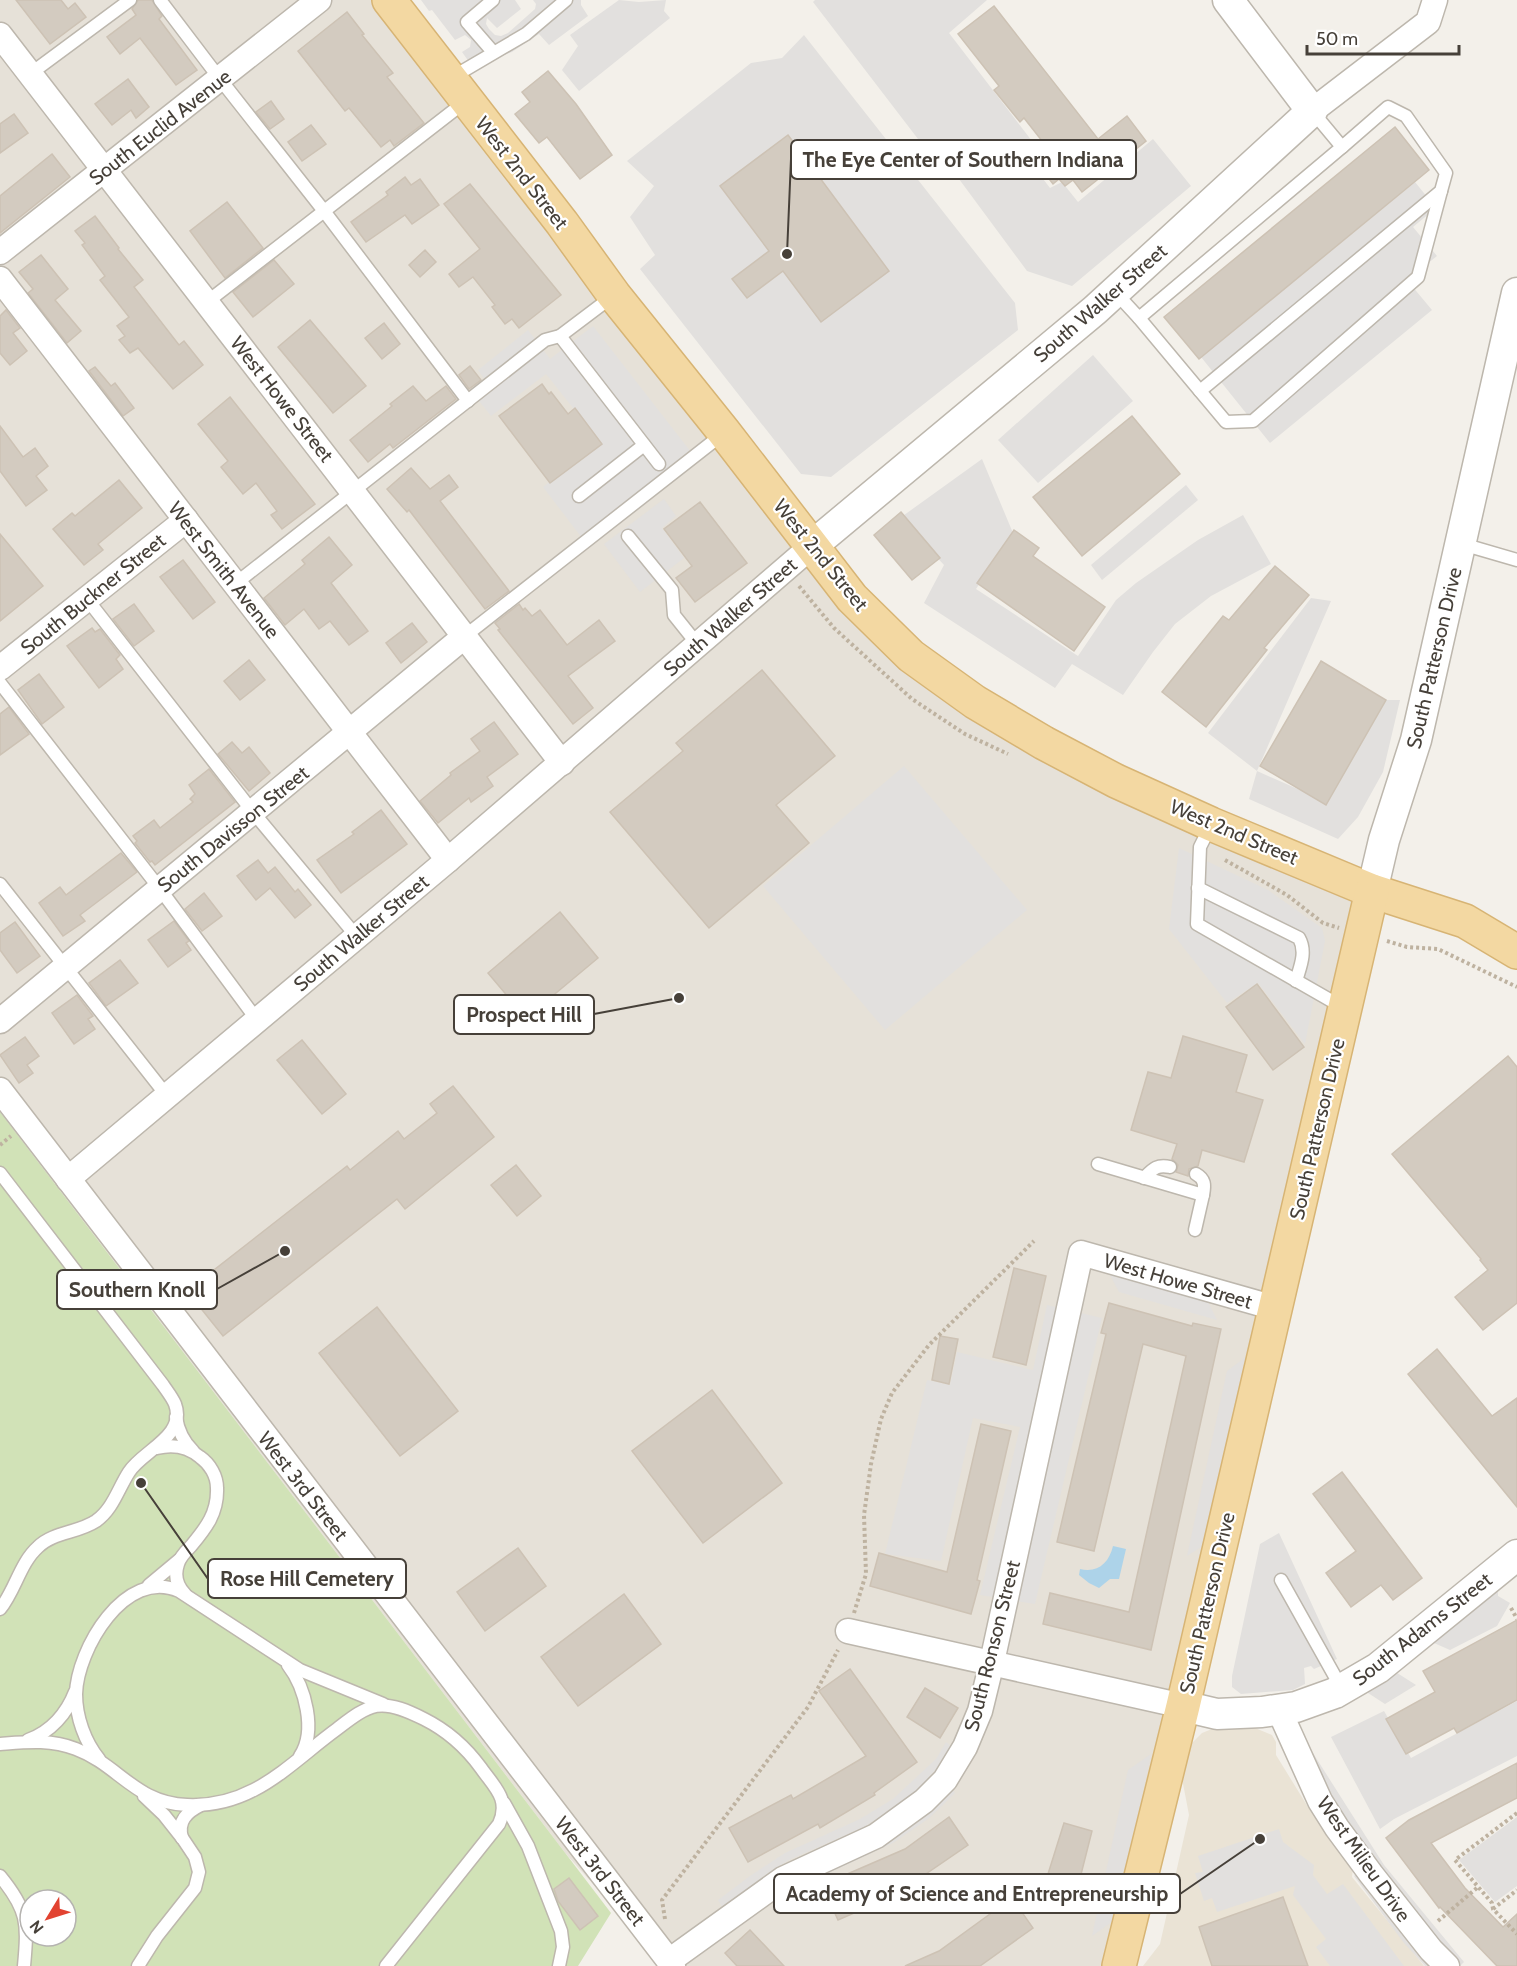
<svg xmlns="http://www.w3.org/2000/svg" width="1517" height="1966" font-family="Cabin,sans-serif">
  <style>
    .residential { fill: #e6e1d8 }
    .education { fill: #eae3d5 }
    .green { fill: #d1e2b7; fill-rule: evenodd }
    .parking { fill: #e2e0de }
    .water { fill: #add3e9 }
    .building { fill: #d3cbc0; stroke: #cdc2b4; stroke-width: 1.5 }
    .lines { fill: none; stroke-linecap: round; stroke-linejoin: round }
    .service-casing { stroke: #bdb7ad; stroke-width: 15 }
    .minor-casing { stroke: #bdb7ad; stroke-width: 27 }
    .tertiary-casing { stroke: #bdb7ad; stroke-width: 33 }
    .primary-casing { stroke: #d7b474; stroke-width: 36 }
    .path { stroke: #beb2a0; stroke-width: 4; stroke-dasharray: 3 3; stroke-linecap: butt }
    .service { stroke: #fff; stroke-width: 12 }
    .minor { stroke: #fff; stroke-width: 24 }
    .tertiary { stroke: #fff; stroke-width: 30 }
    .primary { stroke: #f3d8a2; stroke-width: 33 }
    .labels { text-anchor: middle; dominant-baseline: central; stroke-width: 4.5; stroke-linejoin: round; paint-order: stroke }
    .street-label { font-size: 20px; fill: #464039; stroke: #fff }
    .leader { fill: none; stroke: #464039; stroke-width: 2 }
    .callout-dot { fill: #464039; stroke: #fff; stroke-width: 2 }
    .callout { fill: #fff; stroke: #464039; stroke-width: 2 }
    .callout-label { font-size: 21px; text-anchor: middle; font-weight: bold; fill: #464039 }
  </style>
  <rect width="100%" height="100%" fill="#f3f0ea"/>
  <!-- residential -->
  <polygon class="residential" points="0,0 399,0 878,624 1076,755 1385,884 1126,1966 667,1966 566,1854 0,1112"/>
  <!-- education -->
  <polygon class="education" points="1217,1727 1255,1728 1272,1735 1276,1742 1276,1755 1308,1807 1313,1808 1353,1868 1352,1877 1424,1966 1143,1966 1160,1944 1189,1815 1181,1773 1184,1761 1191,1744 1202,1733"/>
  <!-- green -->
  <path class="green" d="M 0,1112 L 611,1913 L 578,1966 L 0,1966 ZM 30,1900 L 66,1900 L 66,1936 L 30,1936 Z"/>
  <!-- parking -->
  <g class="parking">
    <polygon points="421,0 515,0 521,9 497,28 487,18 486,24 489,29 495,35 501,36 508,33 535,9 536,4 533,0 581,0 581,5 588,16 549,45 539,34 512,52 480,64 474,69 462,52 470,47 471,40 465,35 455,40 432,10 429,11"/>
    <polygon points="619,0 639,2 666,0 664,11 670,18 579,91 562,70 578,46 570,35"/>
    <polygon points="815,0 987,0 949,33 1035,145 1024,154 1050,188 1062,182 1078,202 1153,139 1191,186 1072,286 1027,271 959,179 941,169 813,2"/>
    <polygon points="804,35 1015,303 1018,330 831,477 801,474 640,269 655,255 630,217 654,186 627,161 751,63 782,58"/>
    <polygon points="1415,182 1436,208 1413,227 1437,256 1407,280 1432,310 1270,443 1201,357"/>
    <polygon points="593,326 691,452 582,538 543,487 600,442 546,374 491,416 471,391 485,380 478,370 528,330 550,359"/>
    <polygon points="1093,355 1133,401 1038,483 998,440"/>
    <polygon points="982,459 1013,533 976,589 1078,656 1116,600 1136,583 1198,540 1243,515 1271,564 1211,596 1175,624 1153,652 1123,695 1072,664 1055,688 924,603 944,565 900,518"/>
    <polygon points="1186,485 1198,500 1102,580 1091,565"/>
    <polygon points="664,499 676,516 662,528 684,558 640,592 604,544"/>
    <polygon points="1311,598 1331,601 1257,771 1327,802 1377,700 1400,700 1383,772 1358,817 1338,839 1249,799 1257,771 1208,733"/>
    <polygon points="904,766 1027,910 885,1030 763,886"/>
    <polygon points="1179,848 1268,890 1322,928 1325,941 1305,1044 1258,983 1227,1003 1169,929"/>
    <polygon points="1109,1273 1206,1298 1217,1320 1119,1292"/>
    <polygon points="1047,1305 1102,1318 1035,1604 980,1595 1020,1427 973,1418 941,1561 885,1554 927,1380 950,1385 957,1352 1033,1370"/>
    <polygon points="1250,1354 1209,1542 1187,1556 1227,1371"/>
    <polygon points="1279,1533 1337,1659 1314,1669 1311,1666 1304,1668 1305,1684 1293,1690 1241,1694 1232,1687 1232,1676 1260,1544"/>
    <polygon points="1498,1590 1498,1596 1510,1603 1497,1626 1450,1650 1434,1643"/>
    <polygon points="1394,1671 1416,1685 1385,1704 1365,1691"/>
    <polygon points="1517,1701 1517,1756 1394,1819 1380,1829 1331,1737 1384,1711 1411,1758"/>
    <polygon points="946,1742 952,1747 941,1764 914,1793 898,1805 864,1827 789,1860 771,1871 722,1907 718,1900 750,1876 785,1853 860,1819 893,1799 936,1759"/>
    <polygon points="1311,1750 1384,1865 1464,1962 1460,1966 1458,1966 1382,1875 1305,1752"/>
    <polygon points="1151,1754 1116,1919 1092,1936 1128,1770"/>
    <polygon points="950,1787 955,1793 943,1805 928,1819 893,1843 801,1886 791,1884"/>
    <polygon points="1517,1817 1517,1886 1495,1902 1459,1860"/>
    <polygon points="1279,1829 1283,1842 1314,1865 1313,1875 1327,1894 1343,1884 1404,1966 1330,1966 1316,1947 1326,1939 1293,1895 1295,1886 1217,1912 1212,1898 1204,1901 1195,1873 1203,1872 1198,1856"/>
    <polygon points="1359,1872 1434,1966 1425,1966 1404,1943 1354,1876"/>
  </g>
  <!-- water -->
  <path class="water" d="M 1113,1546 L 1126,1549 L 1119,1579 L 1110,1579 L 1099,1588 L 1089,1583 L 1079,1575 L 1080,1569 C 1098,1573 1109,1563 1113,1546 Z"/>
  <!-- building -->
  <g class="building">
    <polygon points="16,0 61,0 68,9 75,3 86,17 50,44"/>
    <polygon points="138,0 152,0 162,16 159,19 197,70 176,85 140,38 120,54 107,37 136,15 132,9"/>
    <polygon points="994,6 1098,139 1127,116 1146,141 1082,192 1073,180 1065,186 1059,179 1053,184 1036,162 1050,151 1024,118 1020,122 994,90 999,86 958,34"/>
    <polygon points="347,12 364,34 362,35 393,73 387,77 424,123 394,146 390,140 381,147 349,108 345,111 298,51"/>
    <polygon points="548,71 576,104 612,155 580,179 547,137 539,143 515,114 530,102 522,92"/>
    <polygon points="128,79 149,107 136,118 131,110 112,125 95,104"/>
    <polygon points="271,101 284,119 270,129 256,112"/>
    <polygon points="14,114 28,133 0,153 0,124"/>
    <polygon points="311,125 326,144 302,161 288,142"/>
    <polygon points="1395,127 1429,170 1199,359 1164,317"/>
    <polygon points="788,135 889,271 821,322 783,271 747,298 732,279 769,251 720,186"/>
    <polygon points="52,154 70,177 0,233 0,196"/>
    <polygon points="405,177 411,185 420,179 439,205 412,224 405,215 366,242 351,222 388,195 386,192"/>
    <polygon points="470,184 561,295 519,328 512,319 505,324 492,307 495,305 473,277 459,287 449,274 480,249 444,204"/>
    <polygon points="227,202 263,248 225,278 190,231"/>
    <polygon points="95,216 119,248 118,249 143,280 134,287 179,345 184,341 203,365 173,389 138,348 130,353 119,340 125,336 117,326 129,317 100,280 105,276 82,245 85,243 75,231"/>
    <polygon points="425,250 436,262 420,277 409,265"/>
    <polygon points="41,255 68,289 55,300 81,331 67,343 28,293 33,289 19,272"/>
    <polygon points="274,260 294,284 253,317 233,292"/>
    <polygon points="6,310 20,328 13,333 27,351 10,365 0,353 0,316"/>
    <polygon points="310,320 366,386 333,413 278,347"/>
    <polygon points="384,323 400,344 382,359 365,338"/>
    <polygon points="470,366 481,380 469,389 459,375"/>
    <polygon points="95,367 111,386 115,383 134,408 123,416 89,371"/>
    <polygon points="542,384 549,394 551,392 568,414 575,408 602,444 550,483 499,416"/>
    <polygon points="413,386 426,401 446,386 456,399 393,448 390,444 368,462 350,440 392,406 390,404"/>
    <polygon points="230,397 315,504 282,529 271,515 277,511 256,483 243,494 221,467 228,461 198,424"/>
    <polygon points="1132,416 1180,474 1082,556 1033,497"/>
    <polygon points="0,426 23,457 35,448 48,466 36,476 47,490 26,506 0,471"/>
    <polygon points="411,468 430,489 449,475 458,487 440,501 509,591 485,609 409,510 407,512 387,489"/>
    <polygon points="119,480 142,508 98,544 103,550 84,565 53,529 72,513 75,516"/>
    <polygon points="700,502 747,563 695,602 676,578 692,566 664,529"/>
    <polygon points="901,512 940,558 912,580 874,535"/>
    <polygon points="1014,530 1039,548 1033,556 1105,607 1074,651 977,583"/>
    <polygon points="0,534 43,586 0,621"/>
    <polygon points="329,537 352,565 331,583 368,631 349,645 330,621 319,629 304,609 285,625 264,598 305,564 302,560"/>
    <polygon points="183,560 215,602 193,619 160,577"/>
    <polygon points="1275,566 1309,595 1264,648 1267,650 1206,727 1162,692 1223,616 1229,620"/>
    <polygon points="134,604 154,631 134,646 113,619"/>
    <polygon points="519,604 523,610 525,608 532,616 540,610 567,645 599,620 615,641 568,676 593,708 573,724 498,630 500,629 495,623"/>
    <polygon points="412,623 427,642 401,663 386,643"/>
    <polygon points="92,628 95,632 100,629 120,655 116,659 123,669 99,688 67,646"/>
    <polygon points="249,660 265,680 240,700 224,681"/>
    <polygon points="1321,661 1386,700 1326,805 1260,766"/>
    <polygon points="762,670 835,756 776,805 809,843 709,928 610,812 683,751 676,743"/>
    <polygon points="39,674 64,707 42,724 18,690"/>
    <polygon points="9,707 29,734 0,755 0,714"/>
    <polygon points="494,722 518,754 487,777 493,786 471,802 469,798 438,823 420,801 451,775 450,773 480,751 471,739"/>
    <polygon points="232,742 242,753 249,747 270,773 249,791 218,754"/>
    <polygon points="209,769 235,802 155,865 152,861 150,862 135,843 137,841 133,836 154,820 160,828 193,802 190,799 195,794 189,785"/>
    <polygon points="381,810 407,844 341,893 317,860 354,834 352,832"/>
    <polygon points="121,853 137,872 80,915 85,921 63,936 39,903 60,887 66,895"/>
    <polygon points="258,860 268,873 275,867 295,892 298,889 311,905 295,918 270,888 256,900 237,876"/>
    <polygon points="204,893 222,916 202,931 185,909"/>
    <polygon points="560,912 598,958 526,1018 488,973"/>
    <polygon points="174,921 189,941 186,943 191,950 168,967 148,940"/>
    <polygon points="15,922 40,956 17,973 0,950 0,933"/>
    <polygon points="120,960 138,983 106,1006 89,983"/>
    <polygon points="1257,984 1304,1047 1273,1070 1226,1007"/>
    <polygon points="77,995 93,1016 88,1019 95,1029 74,1044 52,1013"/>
    <polygon points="1183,1036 1247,1055 1236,1092 1263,1100 1244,1162 1202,1150 1198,1166 1189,1169 1188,1176 1176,1172 1178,1165 1172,1159 1177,1144 1131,1130 1148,1072 1171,1078"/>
    <polygon points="25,1037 39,1056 27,1065 33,1073 19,1083 0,1055"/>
    <polygon points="302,1040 346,1094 322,1114 277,1060"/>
    <polygon points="1508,1056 1517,1067 1517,1303 1483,1330 1455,1297 1488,1270 1480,1260 1481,1259 1392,1154"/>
    <polygon points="453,1086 494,1137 405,1209 397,1199 223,1336 187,1291 347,1166 350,1170 398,1131 404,1139 437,1113 430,1104"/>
    <polygon points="516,1165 541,1196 517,1216 491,1185"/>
    <polygon points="1014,1268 1046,1276 1026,1365 993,1357"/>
    <polygon points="1109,1303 1192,1326 1193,1323 1221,1329 1151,1650 1043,1624 1050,1593 1129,1612 1186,1356 1143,1344 1094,1551 1057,1542 1106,1334 1101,1333"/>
    <polygon points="377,1307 458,1411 400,1456 319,1353"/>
    <polygon points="940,1336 958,1339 949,1384 932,1380"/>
    <polygon points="1437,1349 1492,1416 1517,1398 1517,1507 1408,1374"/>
    <polygon points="712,1390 782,1483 703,1543 632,1451"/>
    <polygon points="981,1424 1011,1431 977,1580 980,1581 971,1614 870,1586 879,1553 947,1572"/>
    <polygon points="1342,1472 1422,1578 1393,1600 1381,1585 1351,1607 1326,1573 1356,1551 1313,1494"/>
    <polygon points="518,1548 546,1586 485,1631 457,1592"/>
    <polygon points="624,1594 661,1644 578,1706 541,1657"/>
    <polygon points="1517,1620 1517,1700 1457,1733 1454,1728 1406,1754 1386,1719 1435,1692 1423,1671"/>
    <polygon points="850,1669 917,1762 874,1793 875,1795 820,1828 818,1824 748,1862 729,1828 791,1795 793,1799 866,1756 819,1691"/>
    <polygon points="925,1688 958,1708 940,1738 907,1717"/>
    <polygon points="1517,1763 1517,1798 1431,1843 1465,1888 1503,1927 1517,1914 1517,1966 1497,1966 1440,1907 1439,1908 1386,1838 1409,1820"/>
    <polygon points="949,1817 968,1845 904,1889 905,1891 838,1920 822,1885 905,1849"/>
    <polygon points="1064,1823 1092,1831 1075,1898 1043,1890"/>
    <polygon points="569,1878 598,1916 580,1930 558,1901 554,1889"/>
    <polygon points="1283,1897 1308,1966 1212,1966 1199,1927"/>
    <polygon points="1012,1898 1033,1928 980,1966 905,1966 939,1951"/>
    <polygon points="750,1930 784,1966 737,1966 725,1953"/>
  </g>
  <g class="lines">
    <!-- service casing -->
    <g class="service-casing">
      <g id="service">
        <polyline points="160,0 220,79 324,211 468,401"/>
        <polyline points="493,0 467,22 493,52"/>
        <polyline points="30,74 130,0"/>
        <polyline points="451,78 526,34 566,0"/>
        <polyline points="1115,292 1139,318 1342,147 1312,111"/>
        <polyline points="207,302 466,101"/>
        <polyline points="1139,318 1200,391 1441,191 1446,173 1406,116 1388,107 1342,147"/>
        <polyline points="560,336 659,464"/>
        <polyline points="1200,391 1226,422 1253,421 1418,277 1441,191"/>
        <polyline points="579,496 644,445"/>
        <polyline points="628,536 672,590 674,615 698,645"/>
        <polyline points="1462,544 1517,560"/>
        <polyline points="235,584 545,340 560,336 613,296"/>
        <polyline points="87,599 253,812 357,937"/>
        <polyline points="465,636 724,433"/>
        <polyline points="0,683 160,889 257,1020"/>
        <polyline points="1211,825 1200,847 1197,924 1344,1008"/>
        <polyline points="0,884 167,1096"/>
        <path d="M 1198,888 L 1299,938 C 1307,952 1300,967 1296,981"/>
        <polyline points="1098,1164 1203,1195 1195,1230"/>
        <path d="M 0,1173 L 163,1385 C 167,1391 172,1397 175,1404 C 187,1436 142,1451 129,1472 C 118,1489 113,1509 96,1521 C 78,1533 53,1532 38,1547 C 20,1563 15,1591 0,1609"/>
        <path d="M 1196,1174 C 1205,1179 1205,1185 1203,1195"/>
        <path d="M 1144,1178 C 1153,1169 1157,1164 1170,1167"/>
        <path d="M 176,1417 C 178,1431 183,1441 193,1451"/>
        <path d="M 157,1448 C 173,1444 187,1446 200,1457 C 210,1464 217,1476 217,1488 C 218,1513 206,1528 191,1546 C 186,1551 180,1557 178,1564 C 174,1576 177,1586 185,1594"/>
        <polyline points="1281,1580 1342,1689"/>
        <polyline points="149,1585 179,1560"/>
        <path d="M 288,1665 C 305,1687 317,1731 300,1756"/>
        <path d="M 28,1740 C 51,1732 67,1713 75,1692"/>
        <path d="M 0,1744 C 26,1742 50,1739 76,1749 C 119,1765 135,1803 187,1805 C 253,1808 289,1764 337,1729 C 349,1720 362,1709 376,1706 C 391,1703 410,1712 424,1719 C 448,1731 465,1746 481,1768 C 495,1788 510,1799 499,1824 L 386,1966"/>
        <path d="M 99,1759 C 85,1742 76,1717 76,1694 C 77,1650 125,1567 179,1591 L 300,1670 L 383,1704"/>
        <polyline points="504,1803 528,1846 561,1931 563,1947 559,1966"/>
        <path d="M 182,1838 C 177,1821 187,1812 201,1805"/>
        <path d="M 0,1876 C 28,1910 28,1923 24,1966"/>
        <polyline points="138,1966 157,1936 195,1888 199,1872 195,1857 183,1839 164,1815 144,1796"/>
      </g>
    </g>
    <!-- minor casing -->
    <g class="minor-casing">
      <g id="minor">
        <polyline points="0,35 562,763"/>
        <polyline points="1312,111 1428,22 1435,0"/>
        <polyline points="0,252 319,0"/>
        <polyline points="0,279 448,860"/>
        <polyline points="0,668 186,520"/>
        <polyline points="0,1021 465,636"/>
        <polyline points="0,1090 673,1966"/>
        <polyline points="68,1179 448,860 812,546"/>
        <polyline points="848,1631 1183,1706"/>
        <polyline points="1279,1710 1320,1801 1337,1828 1371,1874 1431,1950 1447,1966"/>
        <polyline points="669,1961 783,1879 876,1836 924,1801 945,1780 965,1747 980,1711 992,1662 1081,1253 1275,1308"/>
      </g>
    </g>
    <!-- tertiary casing -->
    <g class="tertiary-casing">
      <g id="tertiary">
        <polyline points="812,546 1095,310 1312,111 1228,0"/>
        <polyline points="1372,891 1384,840 1416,740 1517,293"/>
        <polyline points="1183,1706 1217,1714 1262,1712 1296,1707 1335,1693 1378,1668 1517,1555"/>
      </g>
    </g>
    <!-- primary casing -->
    <g class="primary-casing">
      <g id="primary">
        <polyline points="389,0 562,223 614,295 724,432 852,598 911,656 975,702 1044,743 1116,781 1211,824 1372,891 1465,921 1517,952"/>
        <polyline points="1119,1966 1183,1706 1372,891"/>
      </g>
    </g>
    <!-- path -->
    <g class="path">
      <polyline points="799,586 834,628 912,699 965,734 1008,754"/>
      <polyline points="1225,860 1287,895 1323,923 1339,928"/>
      <polyline points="1387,941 1407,947 1438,949 1517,987"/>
      <polyline points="0,1145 11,1136"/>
      <polyline points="1511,1608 1517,1619"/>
      <polyline points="854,1613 866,1574 864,1515 871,1464 881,1419 892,1393 929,1345 1034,1241"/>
      <polyline points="1517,1813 1455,1860 1492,1903 1493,1909 1517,1934"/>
      <polyline points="1493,1909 1517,1890"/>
      <polyline points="665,1919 662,1900 808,1707 838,1650"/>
      <polyline points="1438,1921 1478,1887"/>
    </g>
    <!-- service -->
    <use href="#service" class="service"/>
    <!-- minor -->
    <use href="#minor" class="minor"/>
    <!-- tertiary -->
    <use href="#tertiary" class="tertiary"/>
    <!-- primary -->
    <use href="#primary" class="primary"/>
  </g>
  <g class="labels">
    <!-- street labels -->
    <g class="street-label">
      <text transform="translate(160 127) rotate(-38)">South Euclid Avenue</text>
      <text transform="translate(522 173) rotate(52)">West 2nd Street</text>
      <text transform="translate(1100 303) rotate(-41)">South Walker Street</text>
      <text transform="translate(282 399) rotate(52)">West Howe Street</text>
      <text transform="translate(821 555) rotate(51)">West 2nd Street</text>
      <text transform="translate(224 570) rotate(52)">West Smith Avenue</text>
      <text transform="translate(93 594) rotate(-39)">South Buckner Street</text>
      <text transform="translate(730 617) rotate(-41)">South Walker Street</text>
      <text transform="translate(1434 658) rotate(-77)">South Patterson Drive</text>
      <text transform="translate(233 829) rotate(-39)">South Davisson Street</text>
      <text transform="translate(1234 832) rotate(23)">West 2nd Street</text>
      <text transform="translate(361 933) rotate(-40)">South Walker Street</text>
      <text transform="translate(1317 1129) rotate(-77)">South Patterson Drive</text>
      <text transform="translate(1178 1281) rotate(16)">West Howe Street</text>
      <text transform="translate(303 1486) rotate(52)">West 3rd Street</text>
      <text transform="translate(1207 1603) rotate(-77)">South Patterson Drive</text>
      <text transform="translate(1422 1629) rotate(-38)">South Adams Street</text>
      <text transform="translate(992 1646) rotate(-76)">South Ronson Street</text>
      <text transform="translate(1364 1859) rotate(55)">West Milieu Drive</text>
      <text transform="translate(600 1871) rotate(52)">West 3rd Street</text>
    </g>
  </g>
  <!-- callouts -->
  <path class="leader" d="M787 254L791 159M679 998L594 1014M285 1251L217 1289M141 1483L208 1579M1260 1839L1180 1894"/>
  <g class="callout-dot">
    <circle cx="787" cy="254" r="6"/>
    <circle cx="679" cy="998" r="6"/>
    <circle cx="285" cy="1251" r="6"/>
    <circle cx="141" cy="1483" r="6"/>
    <circle cx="1260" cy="1839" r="6"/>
  </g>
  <g class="callout">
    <rect x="791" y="140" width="345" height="39" rx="6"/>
    <rect x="454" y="995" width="140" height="39" rx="6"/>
    <rect x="57" y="1270" width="160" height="39" rx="6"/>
    <rect x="208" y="1559" width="198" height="39" rx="6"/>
    <rect x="774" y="1874" width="406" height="39" rx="6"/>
  </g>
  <g class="callout-label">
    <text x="963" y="167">The Eye Center of Southern Indiana</text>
    <text x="524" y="1022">Prospect Hill</text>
    <text x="137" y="1297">Southern Knoll</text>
    <text x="307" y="1586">Rose Hill Cemetery</text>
    <text x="977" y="1901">Academy of Science and Entrepreneurship</text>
  </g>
  <!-- north arrow -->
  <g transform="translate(48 1918) rotate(232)"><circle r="28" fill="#ffffff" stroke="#b5b3b0" stroke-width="1.5"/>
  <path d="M0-4.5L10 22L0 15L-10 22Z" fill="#e24331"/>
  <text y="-9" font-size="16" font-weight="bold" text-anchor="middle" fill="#464039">N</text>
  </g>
  <!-- scale -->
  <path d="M1307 45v9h152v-9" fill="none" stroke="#464039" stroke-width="3"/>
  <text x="1316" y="45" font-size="18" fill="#464039" stroke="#ffffff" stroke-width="4.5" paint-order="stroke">50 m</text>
</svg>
